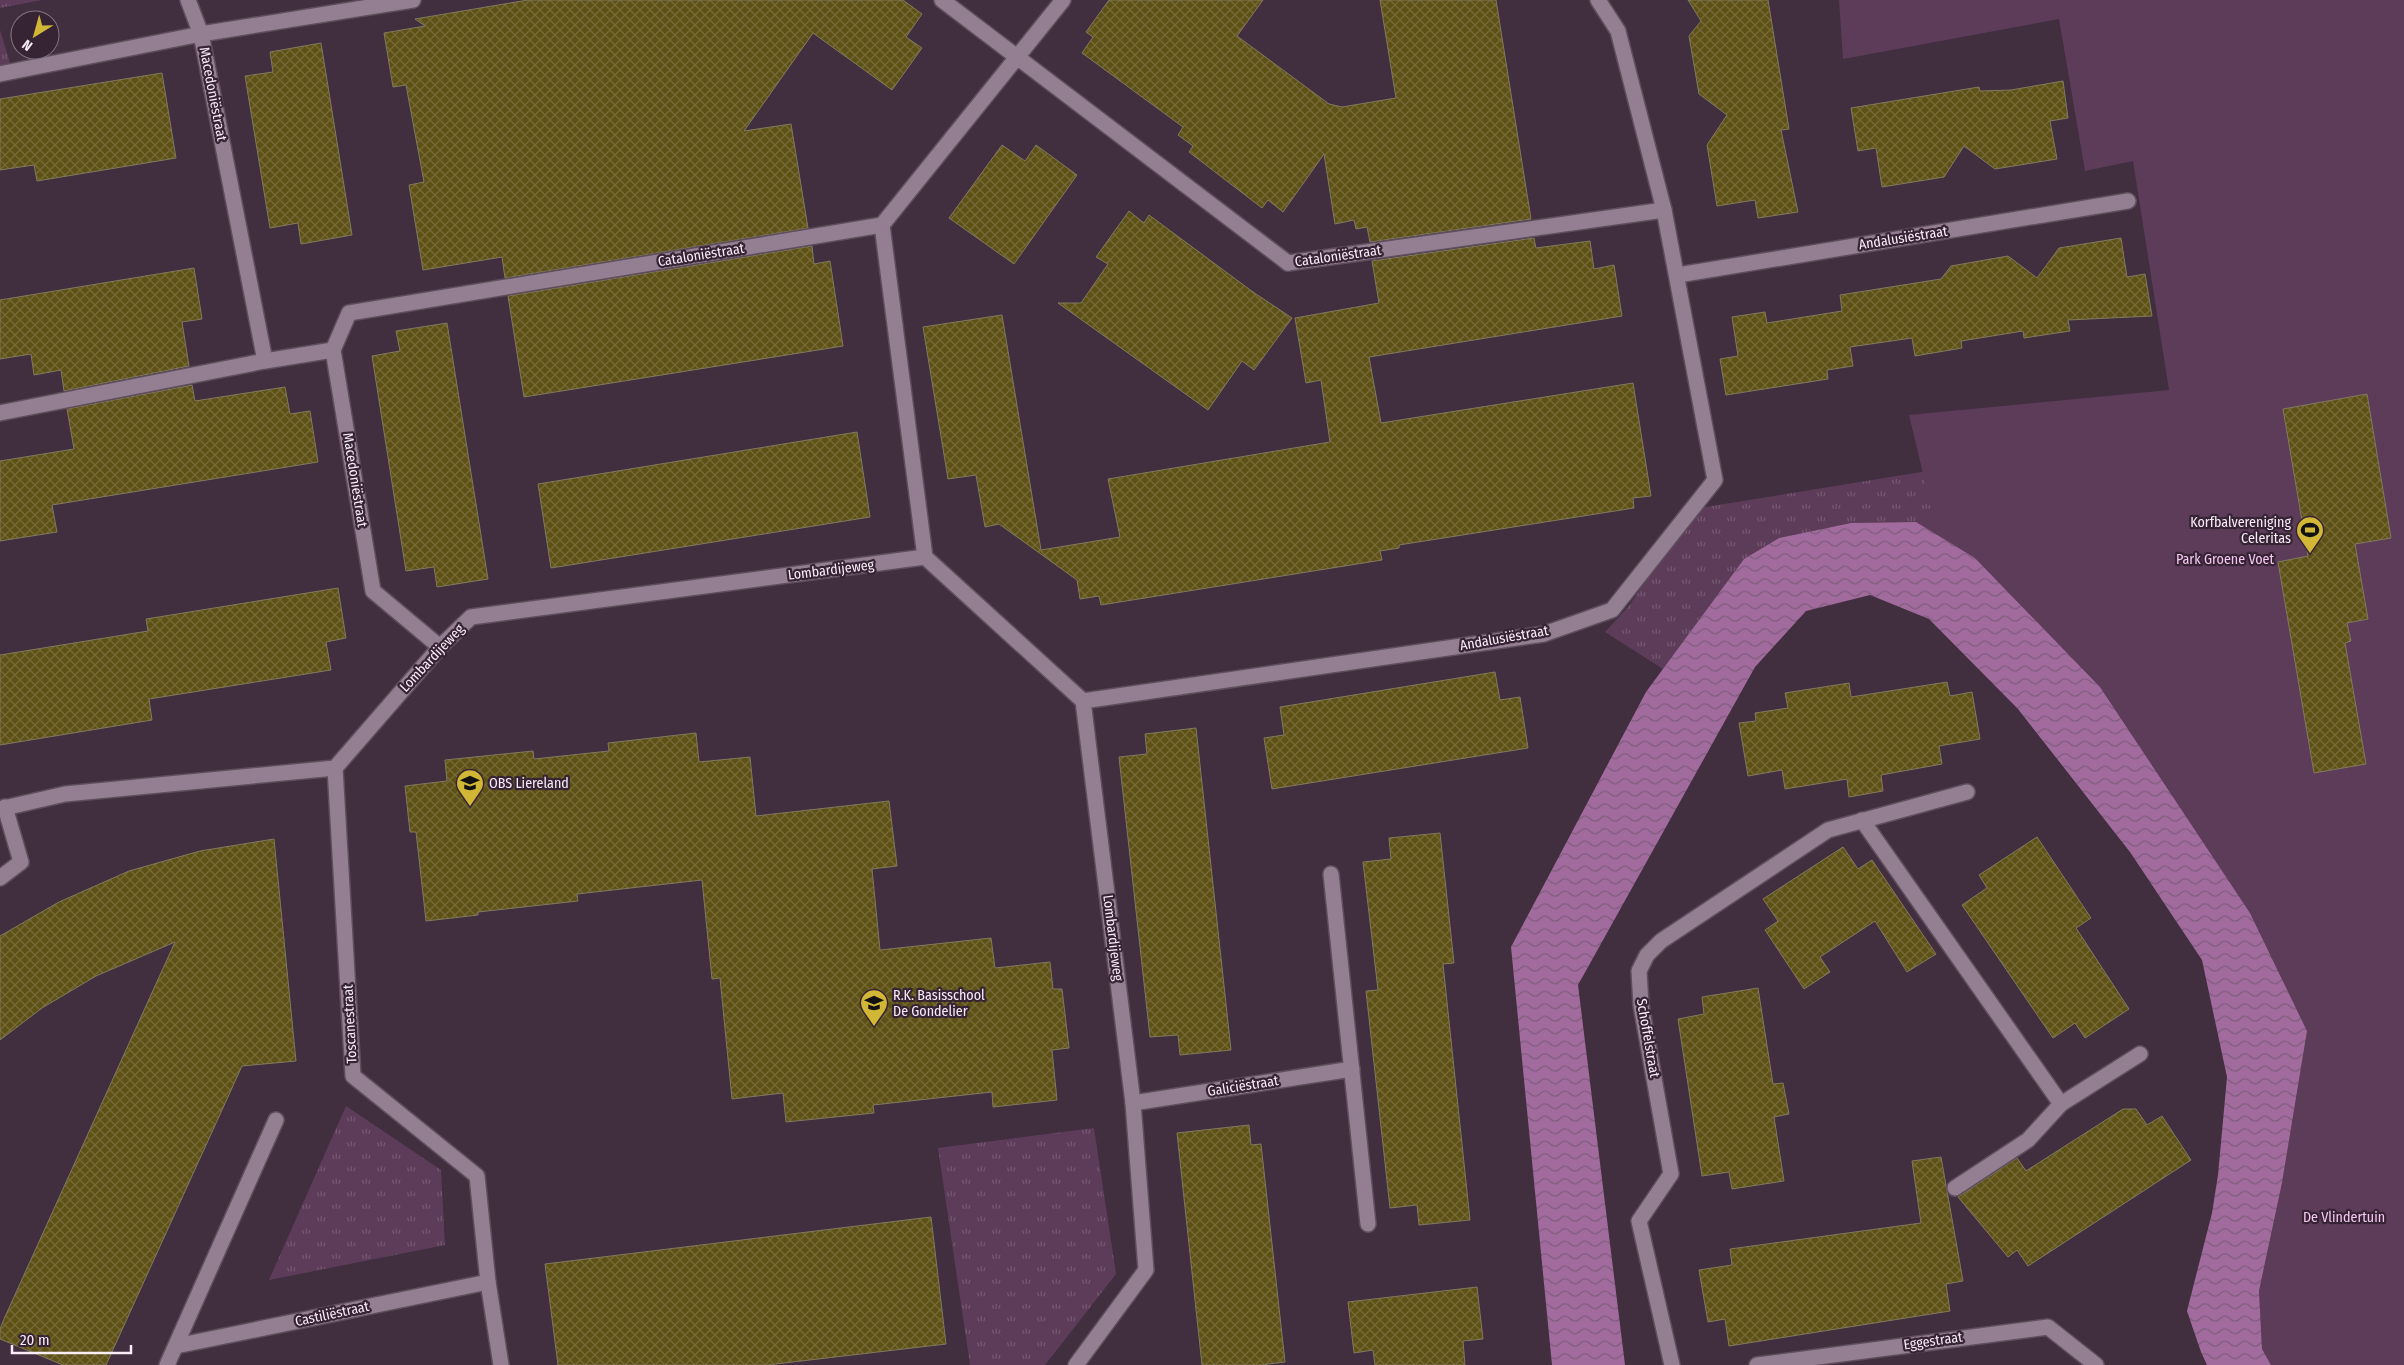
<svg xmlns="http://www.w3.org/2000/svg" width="2404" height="1365" font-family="'Fira Sans Condensed',sans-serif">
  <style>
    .grass { fill: url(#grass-tufts) }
    .green { fill: #5d3c5a }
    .water { fill: url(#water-waves) }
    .building { fill: url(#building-cross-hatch); stroke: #817a5f }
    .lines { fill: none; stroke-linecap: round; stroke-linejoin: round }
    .pedestrian-casing { stroke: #5e4e5c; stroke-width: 18 }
    .minor-casing { stroke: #5e4e5c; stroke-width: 18 }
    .pedestrian { stroke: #947e92; stroke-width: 15 }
    .minor { stroke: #947e92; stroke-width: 15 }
    .labels { text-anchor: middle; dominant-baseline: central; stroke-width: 4.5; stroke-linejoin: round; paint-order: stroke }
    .street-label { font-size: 14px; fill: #f9ecf7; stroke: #362435 }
    .poi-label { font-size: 14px; fill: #f9ecf7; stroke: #362435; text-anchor: start }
    .park-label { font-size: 14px; fill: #f7c8f2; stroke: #362435 }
  </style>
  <defs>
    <pattern id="grass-tufts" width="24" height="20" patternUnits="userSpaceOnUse" patternTransform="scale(1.25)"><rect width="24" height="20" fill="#5d3c5a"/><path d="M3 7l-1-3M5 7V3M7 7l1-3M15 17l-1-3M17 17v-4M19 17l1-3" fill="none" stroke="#755872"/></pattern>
    <pattern id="water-waves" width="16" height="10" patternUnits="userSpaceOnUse" patternTransform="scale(1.25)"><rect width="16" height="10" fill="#a26b9e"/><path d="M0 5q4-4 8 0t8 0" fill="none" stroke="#7f5d7c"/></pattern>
    <pattern id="building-cross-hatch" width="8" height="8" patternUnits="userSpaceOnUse" patternTransform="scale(1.25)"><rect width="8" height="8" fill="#5e5115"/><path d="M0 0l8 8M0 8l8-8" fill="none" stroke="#766a38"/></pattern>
  </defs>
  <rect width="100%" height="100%" fill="#412e3f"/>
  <!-- grass -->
  <g class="grass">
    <polygon points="0,0 42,0 0,8"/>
    <polygon points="0,30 10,63 0,65"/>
    <polygon points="2045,452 2045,513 1938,536 1916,522 1851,523 1779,538 1744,559 1663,669 1605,632 1629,606 1693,509"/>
    <polygon points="346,1106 441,1170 445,1245 269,1280"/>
    <polygon points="1094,1128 1116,1274 1045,1365 970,1365 938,1148"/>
  </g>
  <!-- green -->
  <polygon class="green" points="1839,0 2404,0 2404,1365 2271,1365 2262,1349 2259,1291 2282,1183 2307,1031 2250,913 2100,687 1975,558 1938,536 1909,415 2169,390 2133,161 2085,171 2059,19 1843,59"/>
  <!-- water -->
  <polygon class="water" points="1916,522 1975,558 2100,687 2250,913 2307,1031 2282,1183 2259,1291 2262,1349 2271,1365 2207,1365 2201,1352 2187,1311 2212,1213 2218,1175 2227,1077 2202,960 2130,852 2018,709 1929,619 1870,595 1806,611 1755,667 1578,985 1625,1365 1552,1365 1511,947 1646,692 1744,559 1779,538 1851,523"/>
  <!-- building -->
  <g class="building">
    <polygon points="528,0 903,0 922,14 906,37 922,48 892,90 813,33 744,131 791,124 808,228 505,278 502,257 423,270 409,185 424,182 406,85 393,87 384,33 425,26 415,19"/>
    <polygon points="1109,0 1263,0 1237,36 1329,104 1342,107 1396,98 1380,0 1496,0 1531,219 1370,242 1367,227 1356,229 1354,220 1335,224 1324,154 1283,212 1268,200 1262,208 1189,152 1193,146 1178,135 1183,127 1082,53 1093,37 1086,32"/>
    <polygon points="1688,0 1768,0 1789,129 1781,130 1798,212 1758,218 1755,200 1717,206 1707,145 1727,115 1699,94 1689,36 1701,21"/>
    <polygon points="321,43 352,235 301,244 298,223 270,228 245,76 273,72 270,52"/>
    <polygon points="162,73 176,158 37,181 34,165 0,170 0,99"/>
    <polygon points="2063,81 2068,118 2050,121 2057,159 1995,169 1964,146 1944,177 1882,187 1876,148 1858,151 1851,108 1979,87 1980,91 2011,90"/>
    <polygon points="1002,145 1025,161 1036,145 1077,175 1014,264 949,218"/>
    <polygon points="1129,211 1144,223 1149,215 1253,292 1292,318 1254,370 1242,361 1208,410 1058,303 1081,303 1108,264 1096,257"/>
    <polygon points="1534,238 1536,248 1590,241 1594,269 1614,265 1622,316 1369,357 1381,423 1633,383 1651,496 1633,498 1634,508 1399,545 1399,548 1380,551 1382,560 1101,605 1099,596 1080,599 1077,580 999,524 985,527 976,475 948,479 923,327 1002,315 1041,550 1120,537 1108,479 1330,442 1321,380 1306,383 1295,318 1379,303 1372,261"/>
    <polygon points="2121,238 2127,277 2145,274 2152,316 2068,320 2070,331 2024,338 2023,331 1961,341 1962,348 1915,356 1912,338 1850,347 1853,366 1827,370 1828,379 1726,395 1720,359 1738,356 1732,317 1765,312 1767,323 1842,311 1840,295 1941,279 1951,266 2008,256 2037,278 2059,248"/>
    <polygon points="812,246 814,264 830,261 843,346 524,397 508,296"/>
    <polygon points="194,268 202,319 182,322 189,366 64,391 61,370 34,375 31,354 0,359 0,300"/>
    <polygon points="447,323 488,579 437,587 434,567 406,571 372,356 400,351 396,331"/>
    <polygon points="192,385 195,401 285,387 290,414 310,411 318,462 52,505 57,532 0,541 0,461 74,449 67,409"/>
    <polygon points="2367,394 2391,538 2355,544 2368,619 2347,623 2351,641 2345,643 2366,764 2314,773 2278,562 2308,556 2283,409"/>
    <polygon points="857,432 870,517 551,568 538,484"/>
    <polygon points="338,588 346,638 326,642 331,670 149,699 152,720 0,745 0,655 148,631 146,619"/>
    <polygon points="1495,672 1500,700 1520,697 1528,748 1272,789 1264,738 1284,735 1280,707"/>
    <polygon points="1947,682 1950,696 1972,692 1980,739 1939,746 1942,764 1881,775 1883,791 1849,797 1847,779 1785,789 1782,770 1748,776 1739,723 1756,721 1755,713 1788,708 1785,693 1849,683 1851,697"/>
    <polygon points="1196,728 1231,1050 1180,1055 1178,1035 1150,1037 1119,757 1147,754 1145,734"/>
    <polygon points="696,733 699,762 750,757 756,816 889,801 897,866 872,869 880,950 991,938 995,968 1050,962 1053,989 1062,989 1069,1048 1052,1050 1057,1100 993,1107 992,1092 873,1105 874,1113 786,1122 783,1093 732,1099 720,978 712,979 702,880 577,894 578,901 478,912 478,915 426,921 416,832 410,832 405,786 447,781 445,760 533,751 534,759 609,751 608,743"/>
    <polygon points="1440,833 1454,963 1443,964 1470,1220 1419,1225 1417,1205 1390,1208 1366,991 1378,990 1363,862 1391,859 1389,838"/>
    <polygon points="2037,837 2091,918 2076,928 2129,1009 2085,1038 2075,1023 2053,1038 1962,905 1987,888 1979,875"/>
    <polygon points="274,839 296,1061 242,1066 106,1365 63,1365 0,1339 0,1329 4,1319 175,942 96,976 42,1008 0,1040 0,936 59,902 129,871 200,851"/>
    <polygon points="1843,847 1858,869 1872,860 1936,954 1907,972 1875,921 1820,957 1830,972 1804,989 1765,930 1778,921 1763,899"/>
    <polygon points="1758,988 1773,1084 1783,1083 1789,1114 1774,1117 1784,1181 1732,1189 1729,1172 1702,1176 1678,1019 1704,1014 1702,997"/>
    <polygon points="2123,1109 2136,1109 2147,1125 2162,1116 2191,1160 2028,1266 2017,1250 2008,1257 1958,1197 2017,1158 2026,1171"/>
    <polygon points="1249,1125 1251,1145 1261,1144 1285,1362 1260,1365 1202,1365 1177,1133"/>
    <polygon points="1941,1157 1963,1281 1946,1284 1950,1311 1729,1346 1725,1319 1708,1322 1699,1270 1732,1265 1730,1249 1921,1223 1912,1161"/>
    <polygon points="931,1217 946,1344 767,1365 558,1365 545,1264"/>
    <polygon points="1477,1287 1483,1339 1463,1341 1465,1365 1375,1365 1373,1350 1354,1353 1348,1302"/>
  </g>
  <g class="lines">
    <!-- pedestrian casing -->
    <g class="pedestrian-casing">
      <polyline id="pedestrian" points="1288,263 1664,210"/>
    </g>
    <!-- minor casing -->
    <g class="minor-casing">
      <g id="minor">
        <polyline points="188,0 201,34 265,361"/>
        <polyline points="942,0 1288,263"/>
        <polyline points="0,74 201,34 413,0"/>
        <polyline points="882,225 925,557 1083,701 1133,1103 1146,1270 1076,1365"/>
        <polyline points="1678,275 2128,201"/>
        <polyline points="333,350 349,313 882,225 1063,0"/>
        <polyline points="0,413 265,361 333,350 373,591 440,647"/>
        <polyline points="1083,701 1544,634 1612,610 1715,480 1664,210 1618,31 1598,0"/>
        <polyline points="335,768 353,1076 477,1176 488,1282 501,1365"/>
        <polyline points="0,809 65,794 335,768 440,647 471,617 925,557"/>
        <polyline points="1862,820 2061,1104"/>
        <polyline points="1331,874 1368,1224"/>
        <polyline points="0,878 21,862 5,807"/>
        <polyline points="1133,1103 1352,1069"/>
        <polyline points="1955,1188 2028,1140 2061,1104 2140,1054"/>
        <polyline points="176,1346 488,1282"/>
        <polyline points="167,1365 276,1120"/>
        <polyline points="1672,1365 1639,1221 1671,1174 1641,1005 1639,971 1647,955 1661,941 1828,830 1967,792"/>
        <polyline points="1757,1365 2048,1327 2096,1365"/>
      </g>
    </g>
    <!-- pedestrian -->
    <use href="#pedestrian" class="pedestrian"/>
    <!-- minor -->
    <use href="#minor" class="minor"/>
  </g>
  <!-- icons -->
  <defs>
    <g id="stadium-pin" transform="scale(1.4375)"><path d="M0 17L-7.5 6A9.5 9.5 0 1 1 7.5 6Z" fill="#d2b635" stroke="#362435"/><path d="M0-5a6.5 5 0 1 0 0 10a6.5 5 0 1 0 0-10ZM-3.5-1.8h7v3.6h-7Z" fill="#111"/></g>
    <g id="school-pin" transform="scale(1.4375)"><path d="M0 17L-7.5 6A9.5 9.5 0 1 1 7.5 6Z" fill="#d2b635" stroke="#362435"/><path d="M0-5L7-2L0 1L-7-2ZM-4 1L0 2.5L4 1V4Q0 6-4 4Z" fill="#111"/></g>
  </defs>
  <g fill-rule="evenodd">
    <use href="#stadium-pin" x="2310" y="530"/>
    <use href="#school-pin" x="470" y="783"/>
    <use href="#school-pin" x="874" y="1003"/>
  </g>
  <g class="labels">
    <!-- street labels -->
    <g class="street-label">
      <text transform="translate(213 94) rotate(79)">Macedoniëstraat</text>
      <text transform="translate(1903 238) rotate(-9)">Andalusiëstraat</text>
      <text transform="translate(701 255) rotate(-9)">Cataloniëstraat</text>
      <text transform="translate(1338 256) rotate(-8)">Cataloniëstraat</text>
      <text transform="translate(355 480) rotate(81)">Macedoniëstraat</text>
      <text transform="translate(831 570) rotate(-7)">Lombardijeweg</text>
      <text transform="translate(1504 638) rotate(-10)">Andalusiëstraat</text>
      <text transform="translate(432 658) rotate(-47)">Lombardijeweg</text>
      <text transform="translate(1113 938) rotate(83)">Lombardijeweg</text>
      <text transform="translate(350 1024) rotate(-93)">Toscanestraat</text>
      <text transform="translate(1648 1038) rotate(80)">Schoffelstraat</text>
      <text transform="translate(1243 1086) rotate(-9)">Galiciëstraat</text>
      <text transform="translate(332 1314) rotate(-12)">Castiliëstraat</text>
      <text transform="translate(1933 1341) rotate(-8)">Eggestraat</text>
    </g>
    <!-- poi labels -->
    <g class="poi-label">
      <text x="2291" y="522" text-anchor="end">Korfbalvereniging<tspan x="2291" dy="16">Celeritas</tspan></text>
      <text x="489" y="783">OBS Liereland</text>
      <text x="893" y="995">R.K. Basisschool<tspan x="893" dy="16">De Gondelier</tspan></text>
    </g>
    <!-- park labels -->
    <g class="park-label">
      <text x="2225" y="559">Park Groene Voet</text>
      <text x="2344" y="1217">De Vlindertuin</text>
    </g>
  </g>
  <!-- north arrow -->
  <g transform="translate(35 35) rotate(217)"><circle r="24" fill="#362435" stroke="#847483"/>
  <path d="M0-4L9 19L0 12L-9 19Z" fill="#d2b635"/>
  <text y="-8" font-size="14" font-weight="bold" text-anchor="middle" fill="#f9ecf7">N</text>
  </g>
  <!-- scale -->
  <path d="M12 1345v8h119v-8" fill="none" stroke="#f9ecf7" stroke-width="2.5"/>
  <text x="20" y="1345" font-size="15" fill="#f9ecf7" stroke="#362435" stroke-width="4" paint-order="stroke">20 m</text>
</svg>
